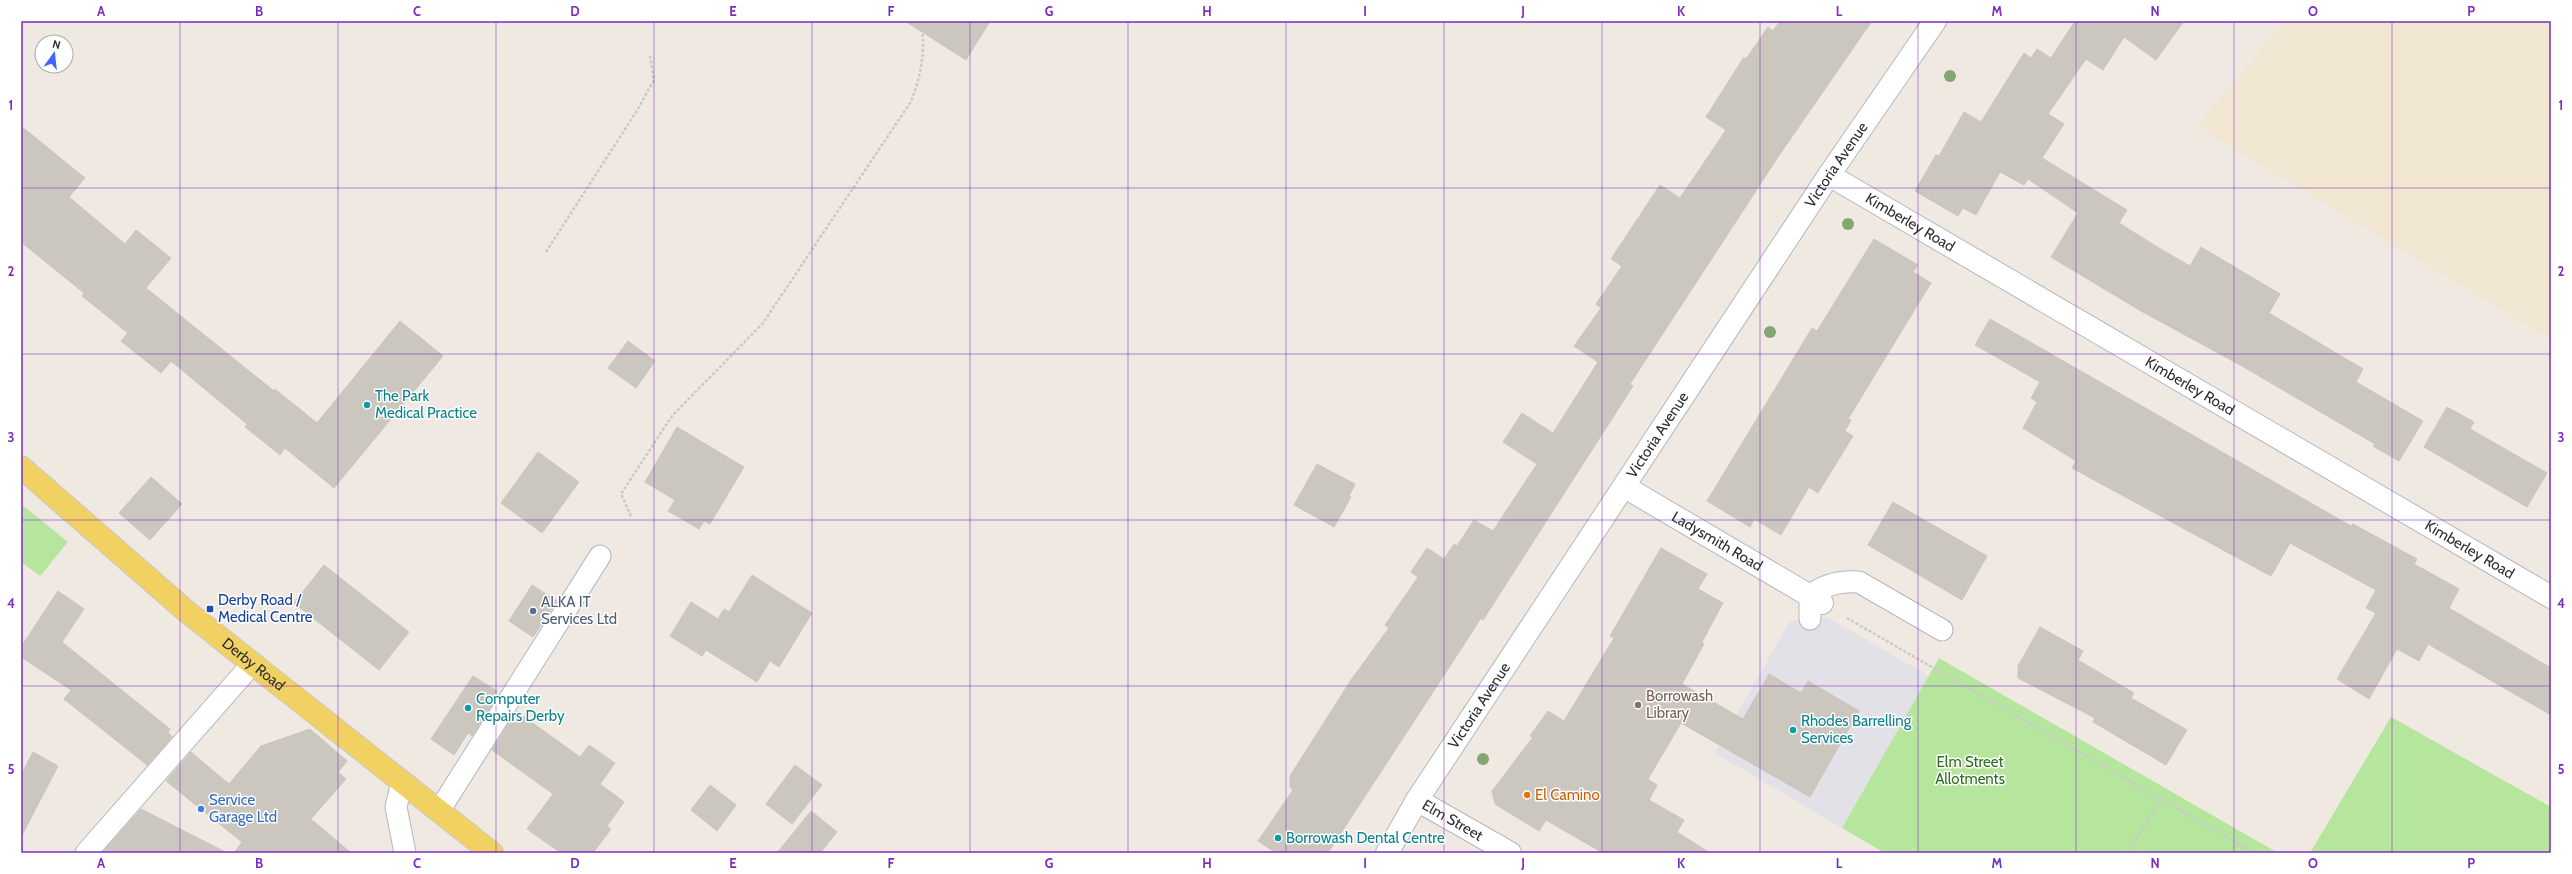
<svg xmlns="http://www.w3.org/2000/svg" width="2572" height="874" font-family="Cabin,sans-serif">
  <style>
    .industrial { fill: #e3e1e8 }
    .education { fill: #f0e6d1 }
    .green { fill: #b6e59e }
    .building { fill: #cbc7bf; stroke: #cbc5ba }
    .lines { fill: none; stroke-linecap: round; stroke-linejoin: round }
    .service-casing { stroke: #b4b7c1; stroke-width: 23 }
    .minor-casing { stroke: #b4b7c1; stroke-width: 24 }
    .tertiary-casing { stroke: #b4b7c1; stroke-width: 24 }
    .primary-casing { stroke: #c9c9c9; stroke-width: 24 }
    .path { stroke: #c9c9c9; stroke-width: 2.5; stroke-dasharray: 3 2; stroke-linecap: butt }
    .service { stroke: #fff; stroke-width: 21 }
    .minor { stroke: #fff; stroke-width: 22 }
    .tertiary { stroke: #fff; stroke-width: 22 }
    .primary { stroke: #f2d163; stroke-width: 22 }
    .tree { fill: #84a574 }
    .grid { fill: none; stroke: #7b2cbf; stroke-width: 1; stroke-opacity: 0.55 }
    .culture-dot { fill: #0f9aa8; stroke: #fff; stroke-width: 1.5 }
    .transit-dot { fill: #1a4fb4; stroke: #fff; stroke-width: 1.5 }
    .service-dot { fill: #5c6f8a; stroke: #fff; stroke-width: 1.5 }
    .education-dot { fill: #8d6e63; stroke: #fff; stroke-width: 1.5 }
    .food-dot { fill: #e8710a; stroke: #fff; stroke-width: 1.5 }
    .shop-dot { fill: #3f7fe0; stroke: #fff; stroke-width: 1.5 }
    .labels { text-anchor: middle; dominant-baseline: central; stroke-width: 3; stroke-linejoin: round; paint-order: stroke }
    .street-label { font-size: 15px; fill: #2e2e2e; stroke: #fff }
    .culture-label { font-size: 15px; fill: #0d838f; stroke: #fff; text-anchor: start }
    .transit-label { font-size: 15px; fill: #164399; stroke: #fff; text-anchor: start }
    .service-label { font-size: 15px; fill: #4e5e75; stroke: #fff; text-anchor: start }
    .education-label { font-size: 15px; fill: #785e54; stroke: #fff; text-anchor: start }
    .park-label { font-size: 15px; fill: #2c6e1b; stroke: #fff }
    .food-label { font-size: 15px; fill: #c56008; stroke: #fff; text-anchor: start }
    .shop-label { font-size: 15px; fill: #366cbe; stroke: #fff; text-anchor: start }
    .neatline { fill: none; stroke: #7b2cbf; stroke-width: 1.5 }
    .grid-label { font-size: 13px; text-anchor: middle; font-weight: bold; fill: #7b2cbf }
  </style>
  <rect width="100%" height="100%" fill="#efe9e1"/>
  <!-- industrial -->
  <polygon class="industrial" points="1827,617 1929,676 1842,828 1715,753 1790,621"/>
  <!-- education -->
  <polygon class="education" points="2285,21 2551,21 2551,340 2197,126"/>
  <!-- green -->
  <g class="green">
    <polygon points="21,504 68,542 40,576 21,562"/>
    <polygon points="1939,658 2278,853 1885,853 1842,828"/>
    <polygon points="2391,717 2551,807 2551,853 2310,853"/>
  </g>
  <!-- building -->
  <g class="building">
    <polygon points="905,21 990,21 966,60"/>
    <polygon points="1780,21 1872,21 1780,154 1630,384 1633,386 1483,620 1481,618 1465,643 1328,853 1276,853 1258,841 1293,790 1290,787 1290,776 1351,680 1389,628 1385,625 1418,577 1411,572 1427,548 1444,559 1454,544 1457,546 1474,520 1493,531 1537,464 1503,442 1522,413 1553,433 1598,362 1574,346 1601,308 1596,304 1622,266 1611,259 1660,185 1680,198 1726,130 1706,117 1744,57 1746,59 1768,27 1773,31"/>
    <polygon points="2075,21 2184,21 2156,60 2124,37 2103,70 2086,59 2048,114 2064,124 2042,158 2127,210 2119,223 2154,245 2190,266 2201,247 2280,294 2269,313 2363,369 2356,382 2423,421 2399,461 2373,446 2375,444 2242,366 2141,311 2051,257 2078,213 2028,179 2024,185 2000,172 1976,215 1963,208 1958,216 1915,191 1936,155 1939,156 1964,112 1981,122 2024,53 2031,58 2037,49 2051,58"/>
    <polygon points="21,126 85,178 69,197 125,244 136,230 171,258 146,288 274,391 275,389 317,423 400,321 443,356 334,488 285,448 280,455 245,427 247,424 171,361 161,373 121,341 128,333 82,296 84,293 21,242"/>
    <polygon points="1874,239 1918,265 1913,272 1931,283 1848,419 1851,420 1845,431 1853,436 1818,493 1809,487 1781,535 1754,519 1750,527 1707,501 1812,328 1817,331"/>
    <polygon points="1990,319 2351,526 2353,524 2417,559 2414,564 2459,589 2449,608 2551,668 2551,715 2428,644 2419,661 2397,649 2369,699 2337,679 2376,613 2366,608 2376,590 2290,543 2271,576 2072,468 2076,461 2023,428 2037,402 2031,398 2040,382 1975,345"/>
    <polygon points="628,341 655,361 636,388 608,368"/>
    <polygon points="2447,407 2474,422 2470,429 2547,473 2527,507 2424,447"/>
    <polygon points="677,427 744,467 710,524 704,521 699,529 668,511 675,500 645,482"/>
    <polygon points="538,452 579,482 542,533 501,503"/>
    <polygon points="1317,464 1355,484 1349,496 1351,497 1334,527 1294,505"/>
    <polygon points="151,477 182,504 150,540 119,513"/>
    <polygon points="1893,502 1987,556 1962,600 1868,545"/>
    <polygon points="1661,548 1707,574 1698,589 1723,603 1702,642 1704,644 1682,684 1743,719 1769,674 1801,693 1808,681 1859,711 1810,797 1681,723 1648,779 1657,785 1649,800 1684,820 1677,832 1710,853 1603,853 1546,820 1539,831 1495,804 1492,791 1533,737 1530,736 1548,711 1564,721 1614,638 1610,636"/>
    <polygon points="324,565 409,632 379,670 294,603"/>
    <polygon points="752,575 812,613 779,667 770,661 757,682 706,650 702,656 670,636 691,602 718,619 724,609 729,612"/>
    <polygon points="532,585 557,601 533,637 509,621"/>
    <polygon points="58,591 84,609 62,642 170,729 168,732 172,737 147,765 64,699 71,690 21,657 21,647"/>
    <polygon points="2040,627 2083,651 2078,660 2134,693 2131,698 2187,730 2166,765 2093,722 2095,718 2018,678 2018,666"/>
    <polygon points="473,676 497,691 494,695 497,697 472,736 468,733 454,755 431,739"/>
    <polygon points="516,711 580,757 589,745 615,763 600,784 624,802 607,826 611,829 593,853 561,853 527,829 553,794 492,750"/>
    <polygon points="310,729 347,761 338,772 346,779 311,819 351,853 234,853 242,842 166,781 191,752 229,784 261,746"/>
    <polygon points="33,752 58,766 21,837 21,775"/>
    <polygon points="795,765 822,785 792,824 766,804"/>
    <polygon points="710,785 736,805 717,831 691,810"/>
    <polygon points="141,809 227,853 102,853"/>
    <polygon points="811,811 837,832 820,853 777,853"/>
  </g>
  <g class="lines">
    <!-- service casing -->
    <g class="service-casing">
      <g id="service">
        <path d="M 1810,619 L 1810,596 C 1824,584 1841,581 1859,582 L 1942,630"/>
        <polyline points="402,782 396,807 405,853"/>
        <polyline points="439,811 600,556"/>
        <polyline points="86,853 253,663"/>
      </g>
    </g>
    <!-- minor casing -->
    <g class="minor-casing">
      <g id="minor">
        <path id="s1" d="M 1829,175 L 2551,597"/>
        <path id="s2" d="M 1625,487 L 1822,603"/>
        <path id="s3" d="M 1417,800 L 1510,853"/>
      </g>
    </g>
    <!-- tertiary casing -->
    <g class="tertiary-casing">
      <g id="tertiary">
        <path id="s4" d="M 1387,853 L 1417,800 L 1829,175 L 1935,21"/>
      </g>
    </g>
    <!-- primary casing -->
    <g class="primary-casing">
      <g id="primary">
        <path id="s5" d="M 21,467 L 186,611 L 492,853"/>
      </g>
    </g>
    <!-- path -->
    <g class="path">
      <polyline points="546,252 636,112 654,80 650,56"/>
      <path d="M 631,516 L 621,494 L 672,416 L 763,323 L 910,103 C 918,85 922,68 923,48 C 924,39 920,30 924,21"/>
      <polyline points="1847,618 2254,853"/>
      <polyline points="2128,853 2159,800"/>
    </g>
    <!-- service -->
    <use href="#service" class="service"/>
    <!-- minor -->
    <use href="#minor" class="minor"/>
    <!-- tertiary -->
    <use href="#tertiary" class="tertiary"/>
    <!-- primary -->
    <use href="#primary" class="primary"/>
  </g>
  <!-- trees -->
  <g class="tree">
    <circle cx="1950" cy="76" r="6"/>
    <circle cx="1848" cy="224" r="6"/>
    <circle cx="1770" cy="332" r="6"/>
    <circle cx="1483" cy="759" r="6"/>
  </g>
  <!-- grid -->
  <path class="grid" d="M 180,21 L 180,853M 338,21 L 338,853M 496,21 L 496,853M 654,21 L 654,853M 812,21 L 812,853M 970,21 L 970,853M 1128,21 L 1128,853M 1286,21 L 1286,853M 1444,21 L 1444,853M 1602,21 L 1602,853M 1760,21 L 1760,853M 1918,21 L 1918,853M 2076,21 L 2076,853M 2234,21 L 2234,853M 2392,21 L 2392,853M 21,188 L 2551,188M 21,354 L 2551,354M 21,520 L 2551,520M 21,686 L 2551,686"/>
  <!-- markers -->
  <g class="culture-dot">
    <circle cx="367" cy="405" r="4"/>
    <circle cx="468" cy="708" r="4"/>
    <circle cx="1793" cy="730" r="4"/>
    <circle cx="1278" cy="838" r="4"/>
  </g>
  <rect class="transit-dot" x="206" y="605" width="8" height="8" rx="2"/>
  <circle class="service-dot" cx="533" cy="611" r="4"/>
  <circle class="education-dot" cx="1638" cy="705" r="4"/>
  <circle class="food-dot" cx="1527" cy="795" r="4"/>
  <circle class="shop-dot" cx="201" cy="809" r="4"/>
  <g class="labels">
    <!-- street labels -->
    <g class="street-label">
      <text stroke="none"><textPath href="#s4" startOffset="822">Victoria Avenue</textPath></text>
      <text stroke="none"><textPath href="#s1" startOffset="94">Kimberley Road</textPath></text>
      <text stroke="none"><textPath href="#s1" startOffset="418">Kimberley Road</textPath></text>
      <text stroke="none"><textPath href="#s4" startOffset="498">Victoria Avenue</textPath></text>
      <text stroke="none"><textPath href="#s2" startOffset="107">Ladysmith Road</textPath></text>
      <text stroke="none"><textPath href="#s1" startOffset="742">Kimberley Road</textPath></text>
      <text stroke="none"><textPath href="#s5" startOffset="305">Derby Road</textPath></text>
      <text stroke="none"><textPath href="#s4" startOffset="174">Victoria Avenue</textPath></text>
      <text stroke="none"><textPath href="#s3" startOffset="41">Elm Street</textPath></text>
    </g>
    <!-- culture labels -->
    <g class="culture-label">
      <text x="375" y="396">The Park<tspan x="375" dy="17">Medical Practice</tspan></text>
      <text x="476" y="699">Computer<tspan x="476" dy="17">Repairs Derby</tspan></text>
      <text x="1801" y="721">Rhodes Barrelling<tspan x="1801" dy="17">Services</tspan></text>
      <text x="1286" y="838">Borrowash Dental Centre</text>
    </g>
    <!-- transit labels -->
    <g class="transit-label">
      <text x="218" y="600">Derby Road /<tspan x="218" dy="17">Medical Centre</tspan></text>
    </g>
    <!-- service labels -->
    <g class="service-label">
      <text x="541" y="602">ALKA IT<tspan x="541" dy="17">Services Ltd</tspan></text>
    </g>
    <!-- education labels -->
    <g class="education-label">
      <text x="1646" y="696">Borrowash<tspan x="1646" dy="17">Library</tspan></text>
    </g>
    <!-- park labels -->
    <g class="park-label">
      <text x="1970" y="762">Elm Street<tspan x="1970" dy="17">Allotments</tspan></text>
    </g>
    <!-- food labels -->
    <g class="food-label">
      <text x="1535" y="795">El Camino</text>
    </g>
    <!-- shop labels -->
    <g class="shop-label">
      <text x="209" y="800">Service<tspan x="209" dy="17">Garage Ltd</tspan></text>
    </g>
  </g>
  <!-- border -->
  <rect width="2572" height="874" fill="none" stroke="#ffffff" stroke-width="44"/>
  <!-- north arrow -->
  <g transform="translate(54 54) rotate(15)"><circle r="19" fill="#ffffff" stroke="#ababab"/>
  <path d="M0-3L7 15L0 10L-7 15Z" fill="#4264fb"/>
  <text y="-6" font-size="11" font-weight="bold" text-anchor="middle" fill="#2e2e2e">N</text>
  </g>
  <rect x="22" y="22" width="2528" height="830" class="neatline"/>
  <g class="grid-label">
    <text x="101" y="16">A</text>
    <text x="259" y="16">B</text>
    <text x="417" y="16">C</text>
    <text x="575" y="16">D</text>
    <text x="733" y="16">E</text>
    <text x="891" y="16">F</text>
    <text x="1049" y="16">G</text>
    <text x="1207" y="16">H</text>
    <text x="1365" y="16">I</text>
    <text x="1523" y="16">J</text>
    <text x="1681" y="16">K</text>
    <text x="1839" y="16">L</text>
    <text x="1997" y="16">M</text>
    <text x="2155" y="16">N</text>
    <text x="2313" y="16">O</text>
    <text x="2471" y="16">P</text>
    <text x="11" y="110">1</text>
    <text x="2561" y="110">1</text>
    <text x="11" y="276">2</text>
    <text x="2561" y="276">2</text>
    <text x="11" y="442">3</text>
    <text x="2561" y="442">3</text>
    <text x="11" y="608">4</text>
    <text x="2561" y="608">4</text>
    <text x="11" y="774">5</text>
    <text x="2561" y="774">5</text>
    <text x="101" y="868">A</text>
    <text x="259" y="868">B</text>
    <text x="417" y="868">C</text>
    <text x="575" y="868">D</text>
    <text x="733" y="868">E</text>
    <text x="891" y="868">F</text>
    <text x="1049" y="868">G</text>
    <text x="1207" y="868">H</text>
    <text x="1365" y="868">I</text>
    <text x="1523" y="868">J</text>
    <text x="1681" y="868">K</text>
    <text x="1839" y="868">L</text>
    <text x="1997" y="868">M</text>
    <text x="2155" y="868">N</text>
    <text x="2313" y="868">O</text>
    <text x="2471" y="868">P</text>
  </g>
</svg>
